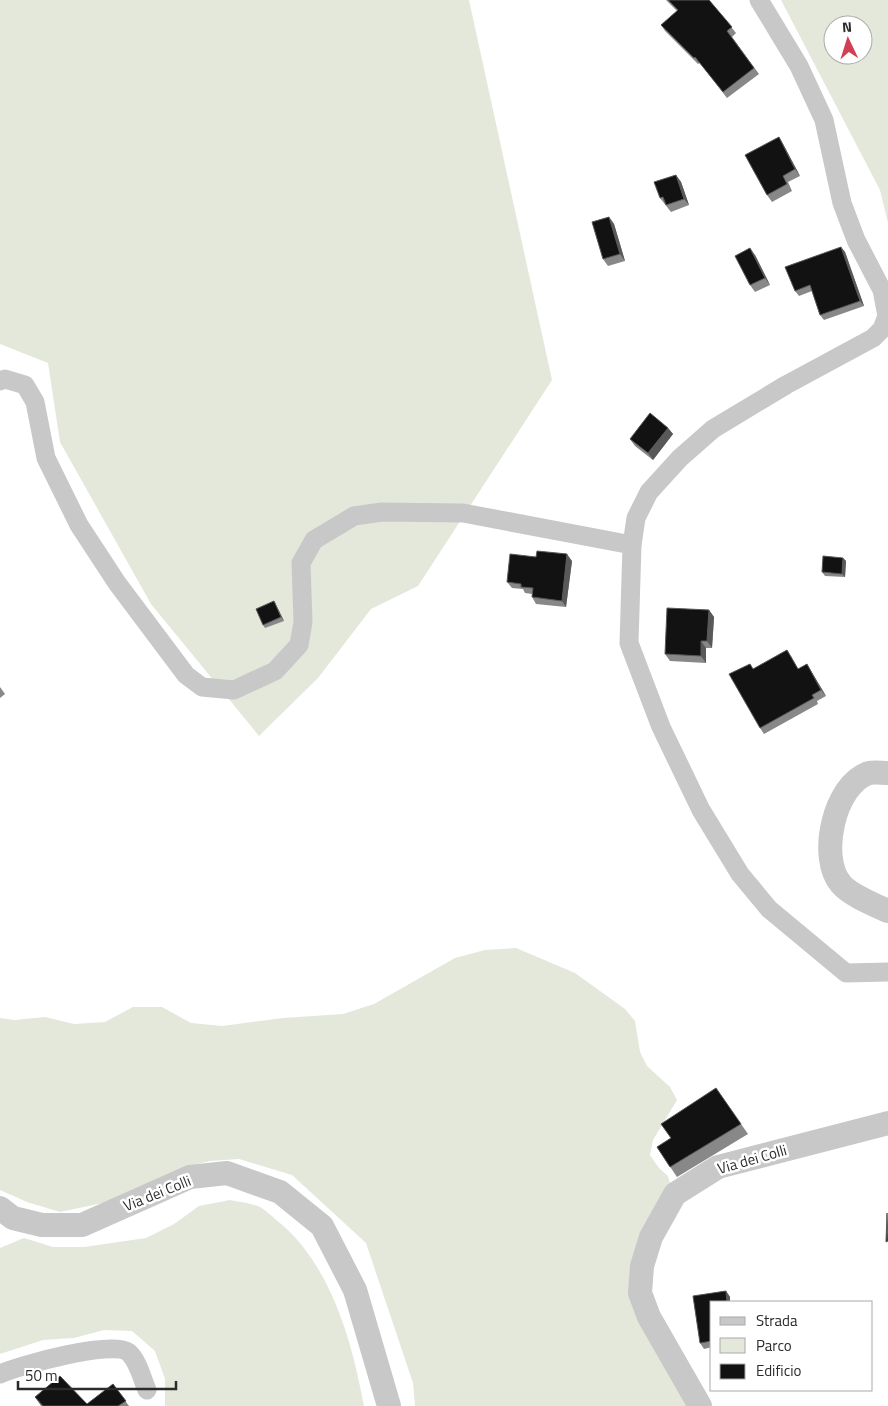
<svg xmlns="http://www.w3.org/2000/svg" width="888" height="1406" font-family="'Titillium Web',sans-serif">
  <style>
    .green { fill: #e3e8da; fill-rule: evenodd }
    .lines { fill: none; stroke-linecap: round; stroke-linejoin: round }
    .minor { stroke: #c8c8c8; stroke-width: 19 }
    .tertiary { stroke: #c8c8c8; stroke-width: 24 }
    .wall { fill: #888 }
    .shaded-wall { fill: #595959 }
    .building { fill: #121212; stroke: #595959 }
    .labels { text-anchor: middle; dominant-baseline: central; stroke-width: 5; stroke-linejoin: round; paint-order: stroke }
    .street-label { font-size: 15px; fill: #2b2b2b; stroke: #fff }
  </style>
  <rect width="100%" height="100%" fill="#fff"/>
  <!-- green -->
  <g class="green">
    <polygon points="0,0 469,0 552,380 418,586 371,609 318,678 259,736 151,604 60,442 48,363 0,344"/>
    <path d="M 781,0 L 888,0 L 888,223 L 880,190 ZM 833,25 L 863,25 L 863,55 L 833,55 Z"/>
    <polygon points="516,948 575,973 625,1009 635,1021 640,1052 647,1066 670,1087 677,1100 653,1140 650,1155 659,1168 668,1176 675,1202 643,1281 688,1406 415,1406 413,1383 366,1243 292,1175 239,1159 210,1161 182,1168 112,1201 60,1212 27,1202 0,1190 0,1018 14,1020 45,1017 74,1024 105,1022 133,1007 162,1007 191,1023 222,1026 283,1018 343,1014 374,1004 455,958 485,950"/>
    <path d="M 230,1200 C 239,1202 251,1203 260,1207 C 265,1210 271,1215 275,1219 C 330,1261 352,1341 364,1406 L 165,1406 L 165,1379 L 155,1351 L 132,1331 L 104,1330 L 74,1338 L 43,1340 L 0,1354 L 0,1248 L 24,1238 L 53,1247 L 84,1247 L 146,1238 L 174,1224 L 199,1206 Z"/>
  </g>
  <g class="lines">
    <!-- minor -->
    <g class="minor">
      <polyline points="759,0 799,66 824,120 842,203 856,240 882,290 887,316 882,329 873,338 786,385 713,429 680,458 649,492 636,518 632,545 629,643 661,727 701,810 740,874 769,909 846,973 888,972"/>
      <polyline points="0,381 5,379 25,385 35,402 46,458 79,525 117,583 186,675 202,687 234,690 275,671 299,645 303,622 301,563 314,540 354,516 382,512 463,513 632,545"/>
      <path d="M 0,1374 C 20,1365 112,1340 128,1352 C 138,1360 142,1379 147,1390"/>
    </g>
    <!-- tertiary -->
    <g class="tertiary">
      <path d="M 888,773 C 882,773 874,772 869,773 C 834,784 818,858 841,884 C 850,895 875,905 888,911"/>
      <polyline points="0,1208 13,1218 42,1225 82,1225 190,1177 227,1173 280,1192 322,1226 355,1290 389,1406"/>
      <polyline points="700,1406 649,1317 640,1293 642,1266 651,1237 675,1194 718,1167 888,1123"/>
    </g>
  </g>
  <!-- wall -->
  <g class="wall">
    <polygon points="666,0 709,0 736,33 732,37 759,74 727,98 700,63 698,64 665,31 661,25 677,11"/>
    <polygon points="779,137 783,144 800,176 788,182 792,191 772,202 767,195"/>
    <polygon points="676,175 681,182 689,205 671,212 660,198"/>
    <polygon points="609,217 614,224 625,261 608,266 603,259"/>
    <polygon points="841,247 845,252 864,306 824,320 820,315 812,291 799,296 795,291"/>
    <polygon points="755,255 770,285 755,292 750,285"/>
    <polygon points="668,428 673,434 653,460 635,446 630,439"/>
    <polygon points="843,558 846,561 845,577 825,576 822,572"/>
    <polygon points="572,561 566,607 536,604 532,597 532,594 525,593 523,589 512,588 507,582"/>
    <polygon points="274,601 284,621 265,628 263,625"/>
    <polygon points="709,610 714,617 712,648 706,648 706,663 670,661 665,654"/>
    <polygon points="791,656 798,669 807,664 826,696 817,701 818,704 764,734 760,728 750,664 753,669"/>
    <polygon points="0,687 5,694 0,698"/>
    <polygon points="716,1088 748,1134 677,1177 657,1147 671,1138"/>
    <polygon points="726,1291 730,1297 730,1302 712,1302 712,1347 704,1349 700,1343 693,1296"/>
    <polygon points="113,1384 129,1406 41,1406 35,1397 87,1404"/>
  </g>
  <!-- shaded-wall -->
  <g class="shaded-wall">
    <polygon points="779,137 783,144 800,176 795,169"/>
    <polygon points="676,175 681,182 689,205 684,199"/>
    <polygon points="609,217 614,224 625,261 620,254"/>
    <polygon points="841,247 845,252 864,306 860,301"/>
    <polygon points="750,248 755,255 770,285 765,278"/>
    <polygon points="668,428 673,434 653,460 648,453"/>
    <polygon points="567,554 572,561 566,607 562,601"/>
    <polygon points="843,558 846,561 845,577 842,574"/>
    <polygon points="274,601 284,621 281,617"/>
    <polygon points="709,610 714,617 712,648 707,641"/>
    <polygon points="701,641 706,648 706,663 701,656"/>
    <polygon points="807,664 811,671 826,696 821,690"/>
    <polygon points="726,1291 730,1297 730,1302 727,1302"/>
  </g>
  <!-- building -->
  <g class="building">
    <polygon points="668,0 709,0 732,27 727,31 754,68 723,92 695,57 694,58 661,25 678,10"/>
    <polygon points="779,137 795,169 783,176 787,184 767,195 745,155"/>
    <polygon points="676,175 684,199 666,205 663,197 660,198 654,182"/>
    <polygon points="609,217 620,254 603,259 592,222"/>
    <polygon points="841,247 860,301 820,315 810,285 795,291 785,267"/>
    <polygon points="750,248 765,278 750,285 735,256"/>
    <polygon points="650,413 668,428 648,453 630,439"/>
    <polygon points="537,551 567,554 562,601 532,597 533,588 521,587 521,584 507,582 510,554 536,557"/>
    <polygon points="823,556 843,558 842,574 822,572"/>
    <polygon points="274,601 281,617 263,625 256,609"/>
    <polygon points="667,608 709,610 707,641 701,641 701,656 665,654"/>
    <polygon points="787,650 798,669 807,664 821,690 812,695 814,698 760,728 729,674 750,664 753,669"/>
    <polygon points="716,1088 741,1124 670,1167 657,1147 671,1138 661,1124"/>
    <polygon points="887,1213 888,1241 886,1242"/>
    <polygon points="726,1291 727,1302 712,1302 712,1341 700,1343 693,1296"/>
    <polygon points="60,1376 87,1404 113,1384 126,1401 118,1406 43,1406 35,1397"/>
  </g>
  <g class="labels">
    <!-- street labels -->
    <g class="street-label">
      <text transform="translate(752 1159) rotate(-16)">Via dei Colli</text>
      <text transform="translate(157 1193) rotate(-22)">Via dei Colli</text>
    </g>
  </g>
  <!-- legend -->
  <rect x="710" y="1301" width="162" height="90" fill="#ffffff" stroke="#aaaaaa"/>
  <rect x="720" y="1317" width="25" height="8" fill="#c8c8c8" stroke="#aaaaaa"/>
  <text x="756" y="1326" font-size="15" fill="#2b2b2b">Strada</text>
  <rect x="720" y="1338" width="25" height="15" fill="#e3e8da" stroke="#aaaaaa"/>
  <text x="756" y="1351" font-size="15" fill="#2b2b2b">Parco</text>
  <rect x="720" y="1364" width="25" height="15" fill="#121212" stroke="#aaaaaa"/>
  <text x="756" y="1376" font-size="15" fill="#2b2b2b">Edificio</text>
  <!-- north arrow -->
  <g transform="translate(848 40) rotate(356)"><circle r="24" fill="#ffffff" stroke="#aaaaaa"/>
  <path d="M0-4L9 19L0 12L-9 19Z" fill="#d13f55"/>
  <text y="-8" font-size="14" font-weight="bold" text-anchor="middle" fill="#2b2b2b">N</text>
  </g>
  <!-- scale -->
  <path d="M18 1381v8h158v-8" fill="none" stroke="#2b2b2b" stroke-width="2.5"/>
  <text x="25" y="1381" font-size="15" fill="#2b2b2b" stroke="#ffffff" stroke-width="4" paint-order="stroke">50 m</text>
</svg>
